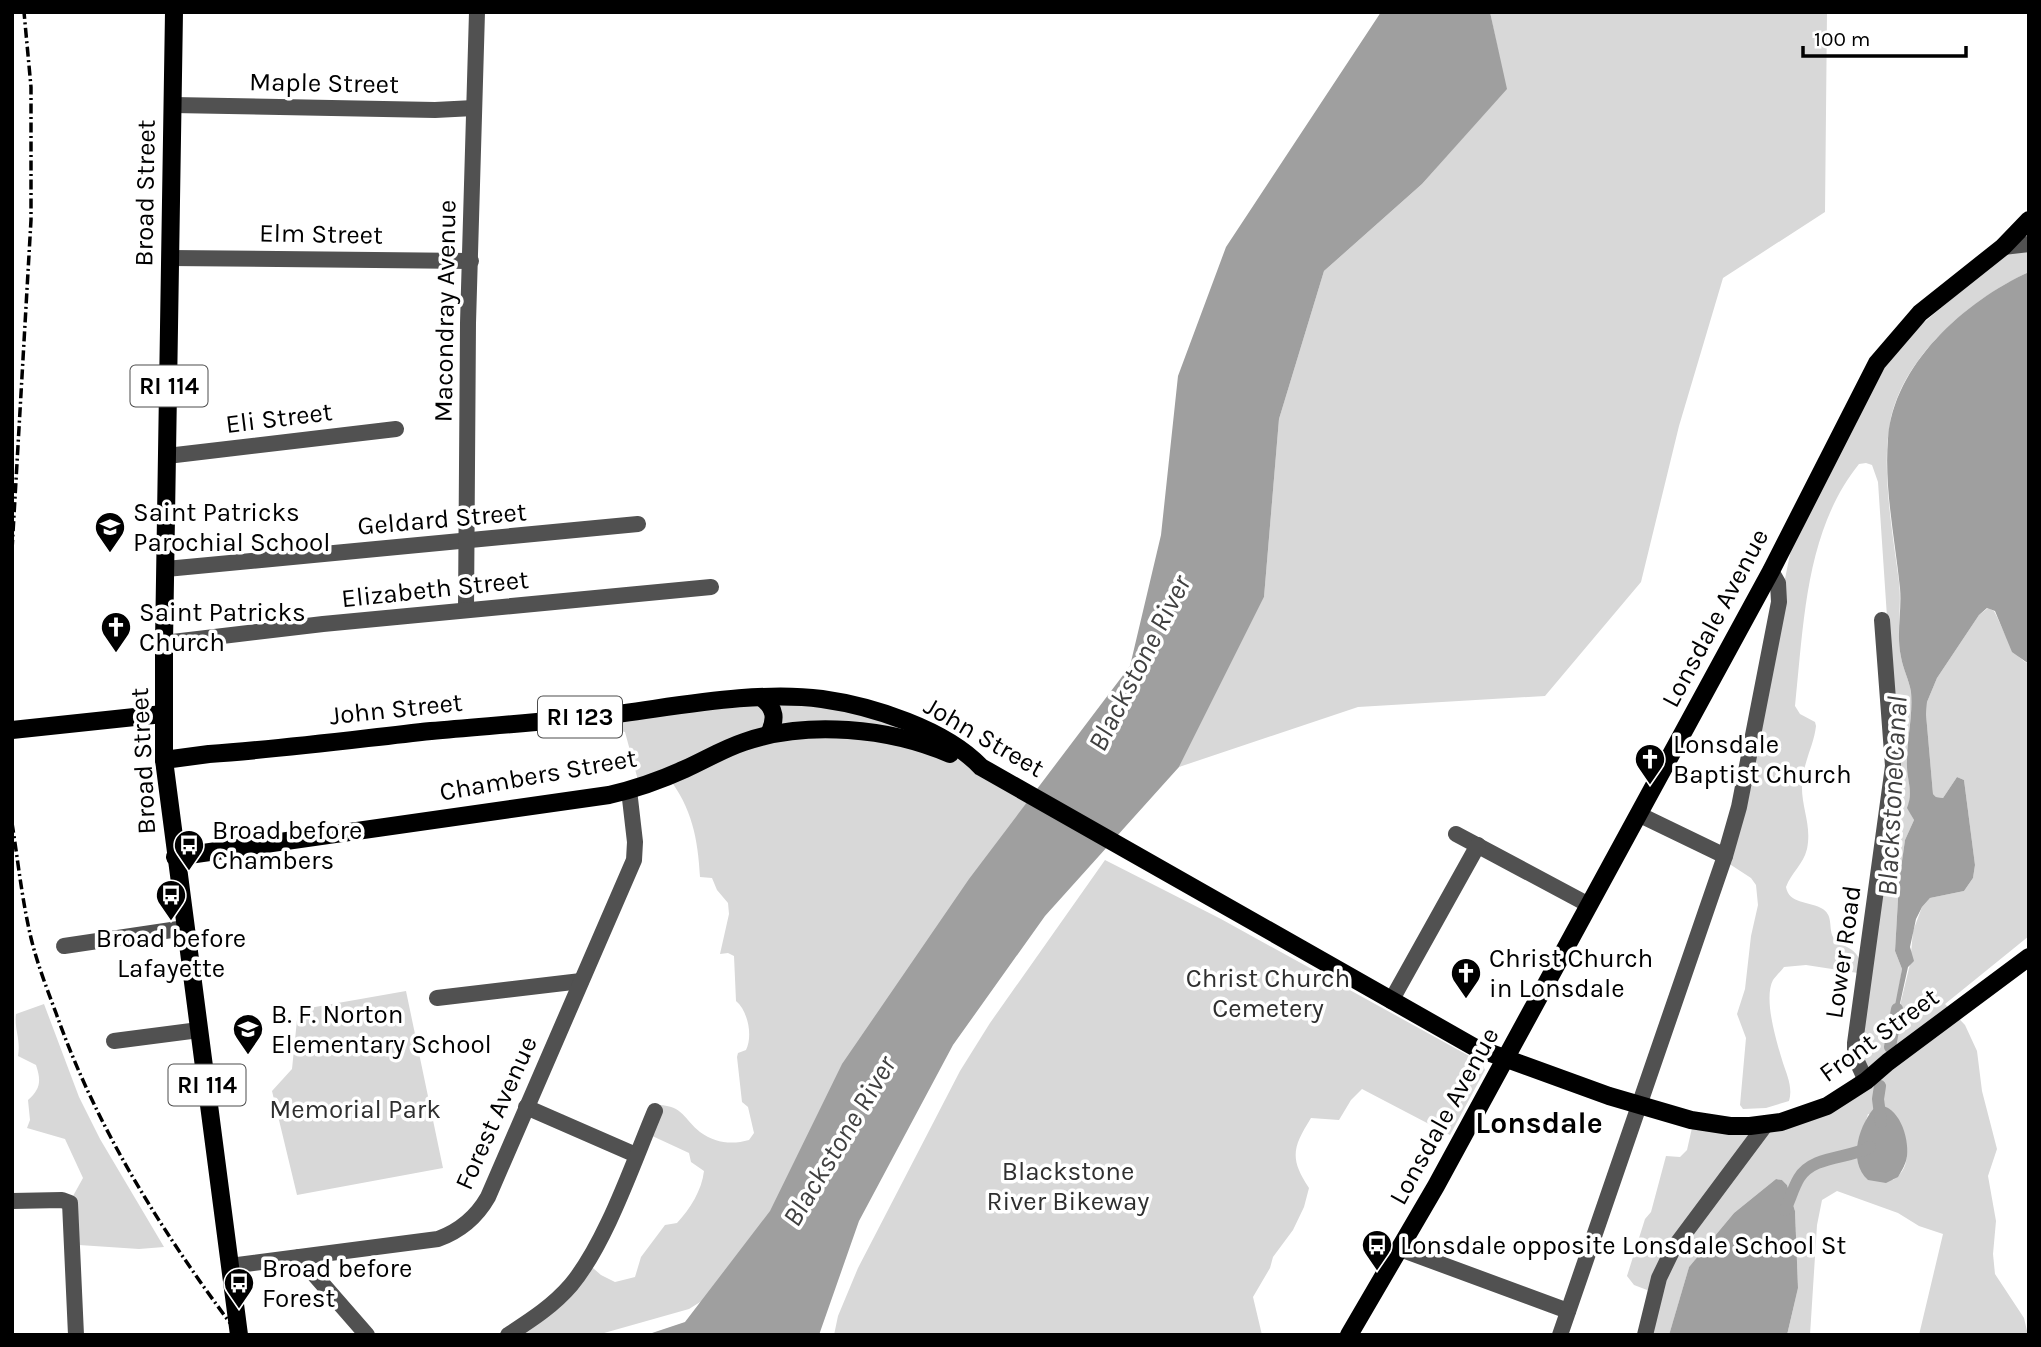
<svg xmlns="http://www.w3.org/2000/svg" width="2041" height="1347" font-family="Karla,sans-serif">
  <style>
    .green { fill: #d8d8d8; fill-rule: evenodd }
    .water { fill: #9f9f9f }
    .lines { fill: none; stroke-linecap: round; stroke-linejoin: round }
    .canal { stroke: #9f9f9f; stroke-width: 12 }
    .minor { stroke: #515151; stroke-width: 16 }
    .major { stroke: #000; stroke-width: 18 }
    .rail { stroke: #000; stroke-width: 3.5; stroke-dasharray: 10 3.5 2 3.5; stroke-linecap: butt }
    .labels { text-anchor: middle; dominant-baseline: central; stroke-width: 7; stroke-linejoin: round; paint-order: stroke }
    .shield { fill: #fff; stroke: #4c4c4c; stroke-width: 2 }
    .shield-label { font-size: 24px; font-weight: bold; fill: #000 }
    .street-label { font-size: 26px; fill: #000; stroke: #fff }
    .poi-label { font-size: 26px; fill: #000; stroke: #fff; text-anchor: start }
    .park-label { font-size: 26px; fill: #2f2f2f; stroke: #fff }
    .water-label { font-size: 28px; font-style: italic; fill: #404040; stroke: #fff }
    .quarter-label { font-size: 30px; font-weight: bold; fill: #000; stroke: #fff }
  </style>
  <rect width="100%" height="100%" fill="#fff"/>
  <!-- green -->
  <g class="green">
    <polygon points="1490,12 1827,12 1825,212 1723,278 1679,426 1641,582 1545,696 1358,707 1179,767 1264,597 1279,419 1324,271 1422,184 1506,89"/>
    <path d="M 2029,240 L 2029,272 C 1970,299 1902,357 1890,423 C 1881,470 1893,535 1899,582 C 1902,607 1896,632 1901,657 C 1903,669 1909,680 1911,692 C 1913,716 1907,738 1907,761 C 1907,778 1913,791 1908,808 L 1914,820 L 1905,840 L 1899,882 L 1895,951 L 1902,969 L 1893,1025 L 1896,1022 L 1910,964 L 1913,931 L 1922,907 L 1930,898 L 1964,891 L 1973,878 L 1975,865 L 1964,780 L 1957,777 L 1943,798 L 1936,797 L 1933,794 L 1926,714 L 1927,702 L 1937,678 L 1979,615 L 1988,608 L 1994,611 C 2003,627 2011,656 2029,664 L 2029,936 L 1945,1004 L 1965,1025 L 1977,1051 L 1982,1091 L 1997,1149 L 1988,1176 L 1996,1221 L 1993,1254 L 1995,1274 L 2024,1318 L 2028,1335 L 1919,1335 L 1943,1234 L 1919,1226 L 1898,1213 L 1837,1191 L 1822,1200 L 1817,1225 L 1810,1335 L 1787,1335 L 1798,1288 L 1795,1211 L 1787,1185 L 1782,1180 L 1776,1179 L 1734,1213 L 1689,1267 L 1669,1335 L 1645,1335 L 1655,1293 L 1634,1285 L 1627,1276 L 1645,1219 L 1651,1212 L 1666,1156 L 1680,1157 L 1687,1150 L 1694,1119 L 1761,1123 L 1854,1086 L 1859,1063 L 1871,975 L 1806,965 L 1784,967 C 1781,971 1776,976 1773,980 C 1763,999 1777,1043 1783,1063 C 1787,1075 1793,1088 1789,1101 L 1766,1108 L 1743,1109 L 1740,1105 L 1746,1038 L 1737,1014 L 1745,989 L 1751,936 L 1758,905 L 1756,885 L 1751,878 L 1728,863 L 1792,544 L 1873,385 L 1892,355 L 1911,334 L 1936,312 L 2011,250 ZM 1866,463 L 1872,465 L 1878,482 L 1889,647 L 1893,823 L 1861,962 C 1853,943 1837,947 1833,937 C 1828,926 1834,915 1821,908 C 1808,901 1789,904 1786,887 C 1791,873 1803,865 1807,849 C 1812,824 1801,808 1802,784 C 1803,763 1814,745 1816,726 L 1815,722 L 1800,714 L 1795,706 C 1804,624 1805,531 1859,464 ZM 1868,1114 L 1899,1121 C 1907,1140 1914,1167 1893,1180 L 1858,1146 Z"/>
    <path d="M 757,699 L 876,714 L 1033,795 L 772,1239 L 705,1299 L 689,1309 L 597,1335 L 504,1335 L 545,1309 L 586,1262 L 601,1275 L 615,1282 L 635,1277 L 641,1257 L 665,1225 L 677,1223 C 690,1209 702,1190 704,1171 L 691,1162 L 689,1153 L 648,1134 L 659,1105 C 683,1106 684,1119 700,1132 C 715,1143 732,1145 749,1140 L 754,1133 L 748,1107 L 742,1102 L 737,1057 L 738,1053 L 746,1050 C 753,1036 748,1011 736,1001 L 734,956 L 728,953 L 720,954 L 729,914 L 728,903 L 717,890 L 712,878 L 700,877 C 698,839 692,808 668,777 L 639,784 L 625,732 L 600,725 L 601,718 Z"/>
    <path d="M 1105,860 L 1221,919 L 1482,1063 L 1485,1070 L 1450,1135 L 1362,1089 L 1351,1100 L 1339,1120 L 1311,1118 C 1293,1147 1289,1158 1309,1188 L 1304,1207 L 1293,1230 L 1273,1257 L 1270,1268 L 1253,1297 L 1262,1335 L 834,1335 L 838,1316 L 858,1268 L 960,1071 L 990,1023 Z"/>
    <polygon points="406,991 443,1168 297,1195 272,1091 292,1069 298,1010"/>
    <path d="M 44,1004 L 79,1097 L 100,1139 L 164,1247 L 139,1249 L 79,1245 L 67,1199 L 73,1196 L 83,1178 L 65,1139 L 27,1128 L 30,1120 L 28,1100 C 41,1089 41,1080 36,1065 L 18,1056 C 21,1039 14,1030 16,1014 Z"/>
  </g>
  <!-- water -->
  <g class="water">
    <polygon points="1381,12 1490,12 1507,89 1422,184 1324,271 1279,419 1264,597 1179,767 1045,916 953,1045 859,1221 819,1335 646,1335 685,1322 770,1211 842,1064 969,879 1130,666 1161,535 1178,376 1226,247"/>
    <path d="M 2029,272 L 2029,664 L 2012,652 L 1995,611 L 1987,608 L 1979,615 L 1937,678 L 1927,702 L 1926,714 L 1933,794 L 1936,797 L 1943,798 L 1957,777 L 1964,780 L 1975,865 L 1973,878 L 1964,891 L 1930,898 L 1922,907 L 1916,919 L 1910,947 L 1914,961 L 1908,967 L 1895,1026 L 1892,1025 L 1892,1021 L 1902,969 L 1895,951 L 1899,882 L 1905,840 L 1914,820 L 1907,808 C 1914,791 1906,779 1907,761 C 1907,738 1913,716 1911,692 C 1909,680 1903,669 1901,657 C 1896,633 1902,611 1900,588 C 1895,539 1884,488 1888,439 C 1893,365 1965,301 2029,272 Z"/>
    <path d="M 1877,1105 C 1899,1105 1909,1137 1907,1156 C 1906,1164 1902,1170 1898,1177 L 1886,1183 L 1868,1180 C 1847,1161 1859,1123 1877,1105 Z"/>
    <polygon points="1776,1179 1782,1180 1787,1185 1795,1211 1798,1288 1787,1335 1669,1335 1689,1267 1734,1213"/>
  </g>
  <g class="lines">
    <!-- canal -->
    <g class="canal">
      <polyline points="1890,1047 1897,1009"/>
      <polyline points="1880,1086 1878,1099 1881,1122"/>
      <path d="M 1785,1210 C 1790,1200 1793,1188 1799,1178 C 1813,1155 1849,1159 1870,1147"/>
    </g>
    <!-- minor -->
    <g class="minor">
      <polyline points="173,105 435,110 474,108"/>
      <polyline points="2003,247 2029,244"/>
      <polyline points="170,258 471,261"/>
      <polyline points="167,456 396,429"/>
      <polyline points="166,569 638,524"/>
      <polyline points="466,610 468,323 477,12"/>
      <polyline points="164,643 323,624 711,587"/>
      <polyline points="1638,814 1725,856"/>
      <polyline points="1456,834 1589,905"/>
      <polyline points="64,946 185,928"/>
      <polyline points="437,998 581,981"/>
      <polyline points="1391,1001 1478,845"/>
      <polyline points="114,1041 199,1030"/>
      <polyline points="1866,1081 1855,1057 1855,1043 1893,766 1882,620"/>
      <polyline points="526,1107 636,1155"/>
      <polyline points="12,1201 62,1200 70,1203 76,1335"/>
      <polyline points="1400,1249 1568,1311"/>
      <polyline points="299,1257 367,1335"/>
      <path d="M 230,1266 L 438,1239 C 460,1231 476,1218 488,1197 L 634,860 L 635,842 L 629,790"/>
      <path d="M 508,1335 C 531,1320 553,1306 571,1285 C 606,1243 633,1163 655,1111"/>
      <polyline points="1560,1335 1725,856 1739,807 1779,602 1778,583 1771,571"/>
      <polyline points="1645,1335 1659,1278 1673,1249 1767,1123"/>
    </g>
    <!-- major -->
    <g class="major">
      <polyline points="174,12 164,643 164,760 239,1335"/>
      <path d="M 762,698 C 776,709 776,719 769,734"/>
      <polyline points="12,730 163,714"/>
      <path d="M 164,760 L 209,754 C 283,749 357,739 431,731 C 487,726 544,722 600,716 C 670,708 752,690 822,699 C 872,706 945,729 981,767 L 1474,1047 L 1609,1096 L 1691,1120 L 1730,1126 L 1750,1126 L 1781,1122 L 1827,1106 L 1866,1081 L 1888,1062 L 2029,957"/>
      <path d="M 175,857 L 609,795 C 635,789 661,780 685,769 C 705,760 723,749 744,742 C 807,720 890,728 950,754"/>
      <polyline points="1349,1335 1436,1186 1771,571 1877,363 1920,313 2003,247 2029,220"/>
    </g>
    <!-- rail -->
    <g class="rail">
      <polyline points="12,550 31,220 31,87 24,12"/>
      <path d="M 12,823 C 18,861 22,900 31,938 C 37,963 47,989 56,1013 C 98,1132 164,1235 239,1335"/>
    </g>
  </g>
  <!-- icons -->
  <defs>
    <g id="school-pin" transform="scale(1.575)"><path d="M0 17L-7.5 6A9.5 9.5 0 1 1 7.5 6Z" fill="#000" stroke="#fff"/><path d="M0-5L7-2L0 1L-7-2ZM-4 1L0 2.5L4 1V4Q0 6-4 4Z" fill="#fff"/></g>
    <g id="church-pin" transform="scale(1.575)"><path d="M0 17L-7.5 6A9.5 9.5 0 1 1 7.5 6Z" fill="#000" stroke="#fff"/><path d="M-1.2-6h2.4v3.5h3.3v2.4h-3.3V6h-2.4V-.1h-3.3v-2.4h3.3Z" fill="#fff"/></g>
    <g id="bus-pin" transform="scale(1.575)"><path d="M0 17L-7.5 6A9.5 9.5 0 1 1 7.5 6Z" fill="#000" stroke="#fff"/><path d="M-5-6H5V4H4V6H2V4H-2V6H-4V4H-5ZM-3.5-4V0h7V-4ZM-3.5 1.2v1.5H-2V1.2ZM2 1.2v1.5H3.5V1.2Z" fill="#fff"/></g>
  </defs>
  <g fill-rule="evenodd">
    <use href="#school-pin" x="110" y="527"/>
    <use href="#church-pin" x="116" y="627"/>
    <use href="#church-pin" x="1650" y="759"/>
    <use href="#bus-pin" x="189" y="845"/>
    <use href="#bus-pin" x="171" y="895"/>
    <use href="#church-pin" x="1466" y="973"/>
    <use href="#school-pin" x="248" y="1029"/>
    <use href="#bus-pin" x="1377" y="1245"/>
    <use href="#bus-pin" x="239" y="1283"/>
  </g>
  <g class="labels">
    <!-- shield labels -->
    <g class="shield">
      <rect x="130.5" y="365.5" width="77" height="41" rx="5"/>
      <rect x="538" y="696.5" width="84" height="41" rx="5"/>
      <rect x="168.5" y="1064.5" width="77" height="41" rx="5"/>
    </g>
    <g class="shield-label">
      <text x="169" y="386">RI 114</text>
      <text x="580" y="717">RI 123</text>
      <text x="207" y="1085">RI 114</text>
    </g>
    <!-- street labels -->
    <g class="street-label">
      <text transform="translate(324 83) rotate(1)">Maple Street</text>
      <text transform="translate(145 193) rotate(-89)">Broad Street</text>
      <text transform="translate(321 234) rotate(1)">Elm Street</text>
      <text transform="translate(445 311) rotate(-89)">Macondray Avenue</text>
      <text transform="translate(279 418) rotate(-7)">Eli Street</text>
      <text transform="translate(442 519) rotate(-5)">Geldard Street</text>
      <text transform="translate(435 589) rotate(-6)">Elizabeth Street</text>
      <text transform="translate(1715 618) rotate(-62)">Lonsdale Avenue</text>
      <text transform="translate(396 709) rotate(-6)">John Street</text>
      <text transform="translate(984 737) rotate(30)">John Street</text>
      <text transform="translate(143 761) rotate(-93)">Broad Street</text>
      <text transform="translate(538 775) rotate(-10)">Chambers Street</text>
      <text transform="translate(1843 952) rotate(-82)">Lower Road</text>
      <text transform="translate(1879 1035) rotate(-36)">Front Street</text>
      <text transform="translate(496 1113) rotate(-66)">Forest Avenue</text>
      <text transform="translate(1444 1116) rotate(-61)">Lonsdale Avenue</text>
    </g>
    <!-- poi labels -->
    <g class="poi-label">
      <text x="133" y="512">Saint Patricks<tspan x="133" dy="30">Parochial School</tspan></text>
      <text x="139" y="612">Saint Patricks<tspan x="139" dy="30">Church</tspan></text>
      <text x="1673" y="744">Lonsdale<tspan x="1673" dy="30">Baptist Church</tspan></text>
      <text x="212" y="830">Broad before<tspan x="212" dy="30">Chambers</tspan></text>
      <text x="171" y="938" text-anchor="middle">Broad before<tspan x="171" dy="30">Lafayette</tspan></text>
      <text x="1489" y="958">Christ Church<tspan x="1489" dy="30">in Lonsdale</tspan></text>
      <text x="271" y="1014">B. F. Norton<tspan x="271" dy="30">Elementary School</tspan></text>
      <text x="1400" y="1245">Lonsdale opposite Lonsdale School St</text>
      <text x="262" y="1268">Broad before<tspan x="262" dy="30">Forest</tspan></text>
    </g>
    <!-- park labels -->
    <g class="park-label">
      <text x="1268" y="978">Christ Church<tspan x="1268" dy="30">Cemetery</tspan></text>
      <text x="355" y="1109">Memorial Park</text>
      <text x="1068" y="1171">Blackstone<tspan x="1068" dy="30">River Bikeway</tspan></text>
    </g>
    <!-- water labels -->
    <g class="water-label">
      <text transform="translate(1139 663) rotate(-63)">Blackstone River</text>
      <text transform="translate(1892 796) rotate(-87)">Blackstone Canal</text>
      <text transform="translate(839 1141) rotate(-59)">Blackstone River</text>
    </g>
    <!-- quarter labels -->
    <g class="quarter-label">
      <text x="1539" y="1123">Lonsdale</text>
    </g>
  </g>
  <!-- border -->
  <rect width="2041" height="1347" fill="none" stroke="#000000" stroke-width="28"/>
  <!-- scale -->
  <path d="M1803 46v10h163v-10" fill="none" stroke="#000000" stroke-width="3.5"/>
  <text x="1814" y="46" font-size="21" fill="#000000" stroke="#ffffff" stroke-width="5" paint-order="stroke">100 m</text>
</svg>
